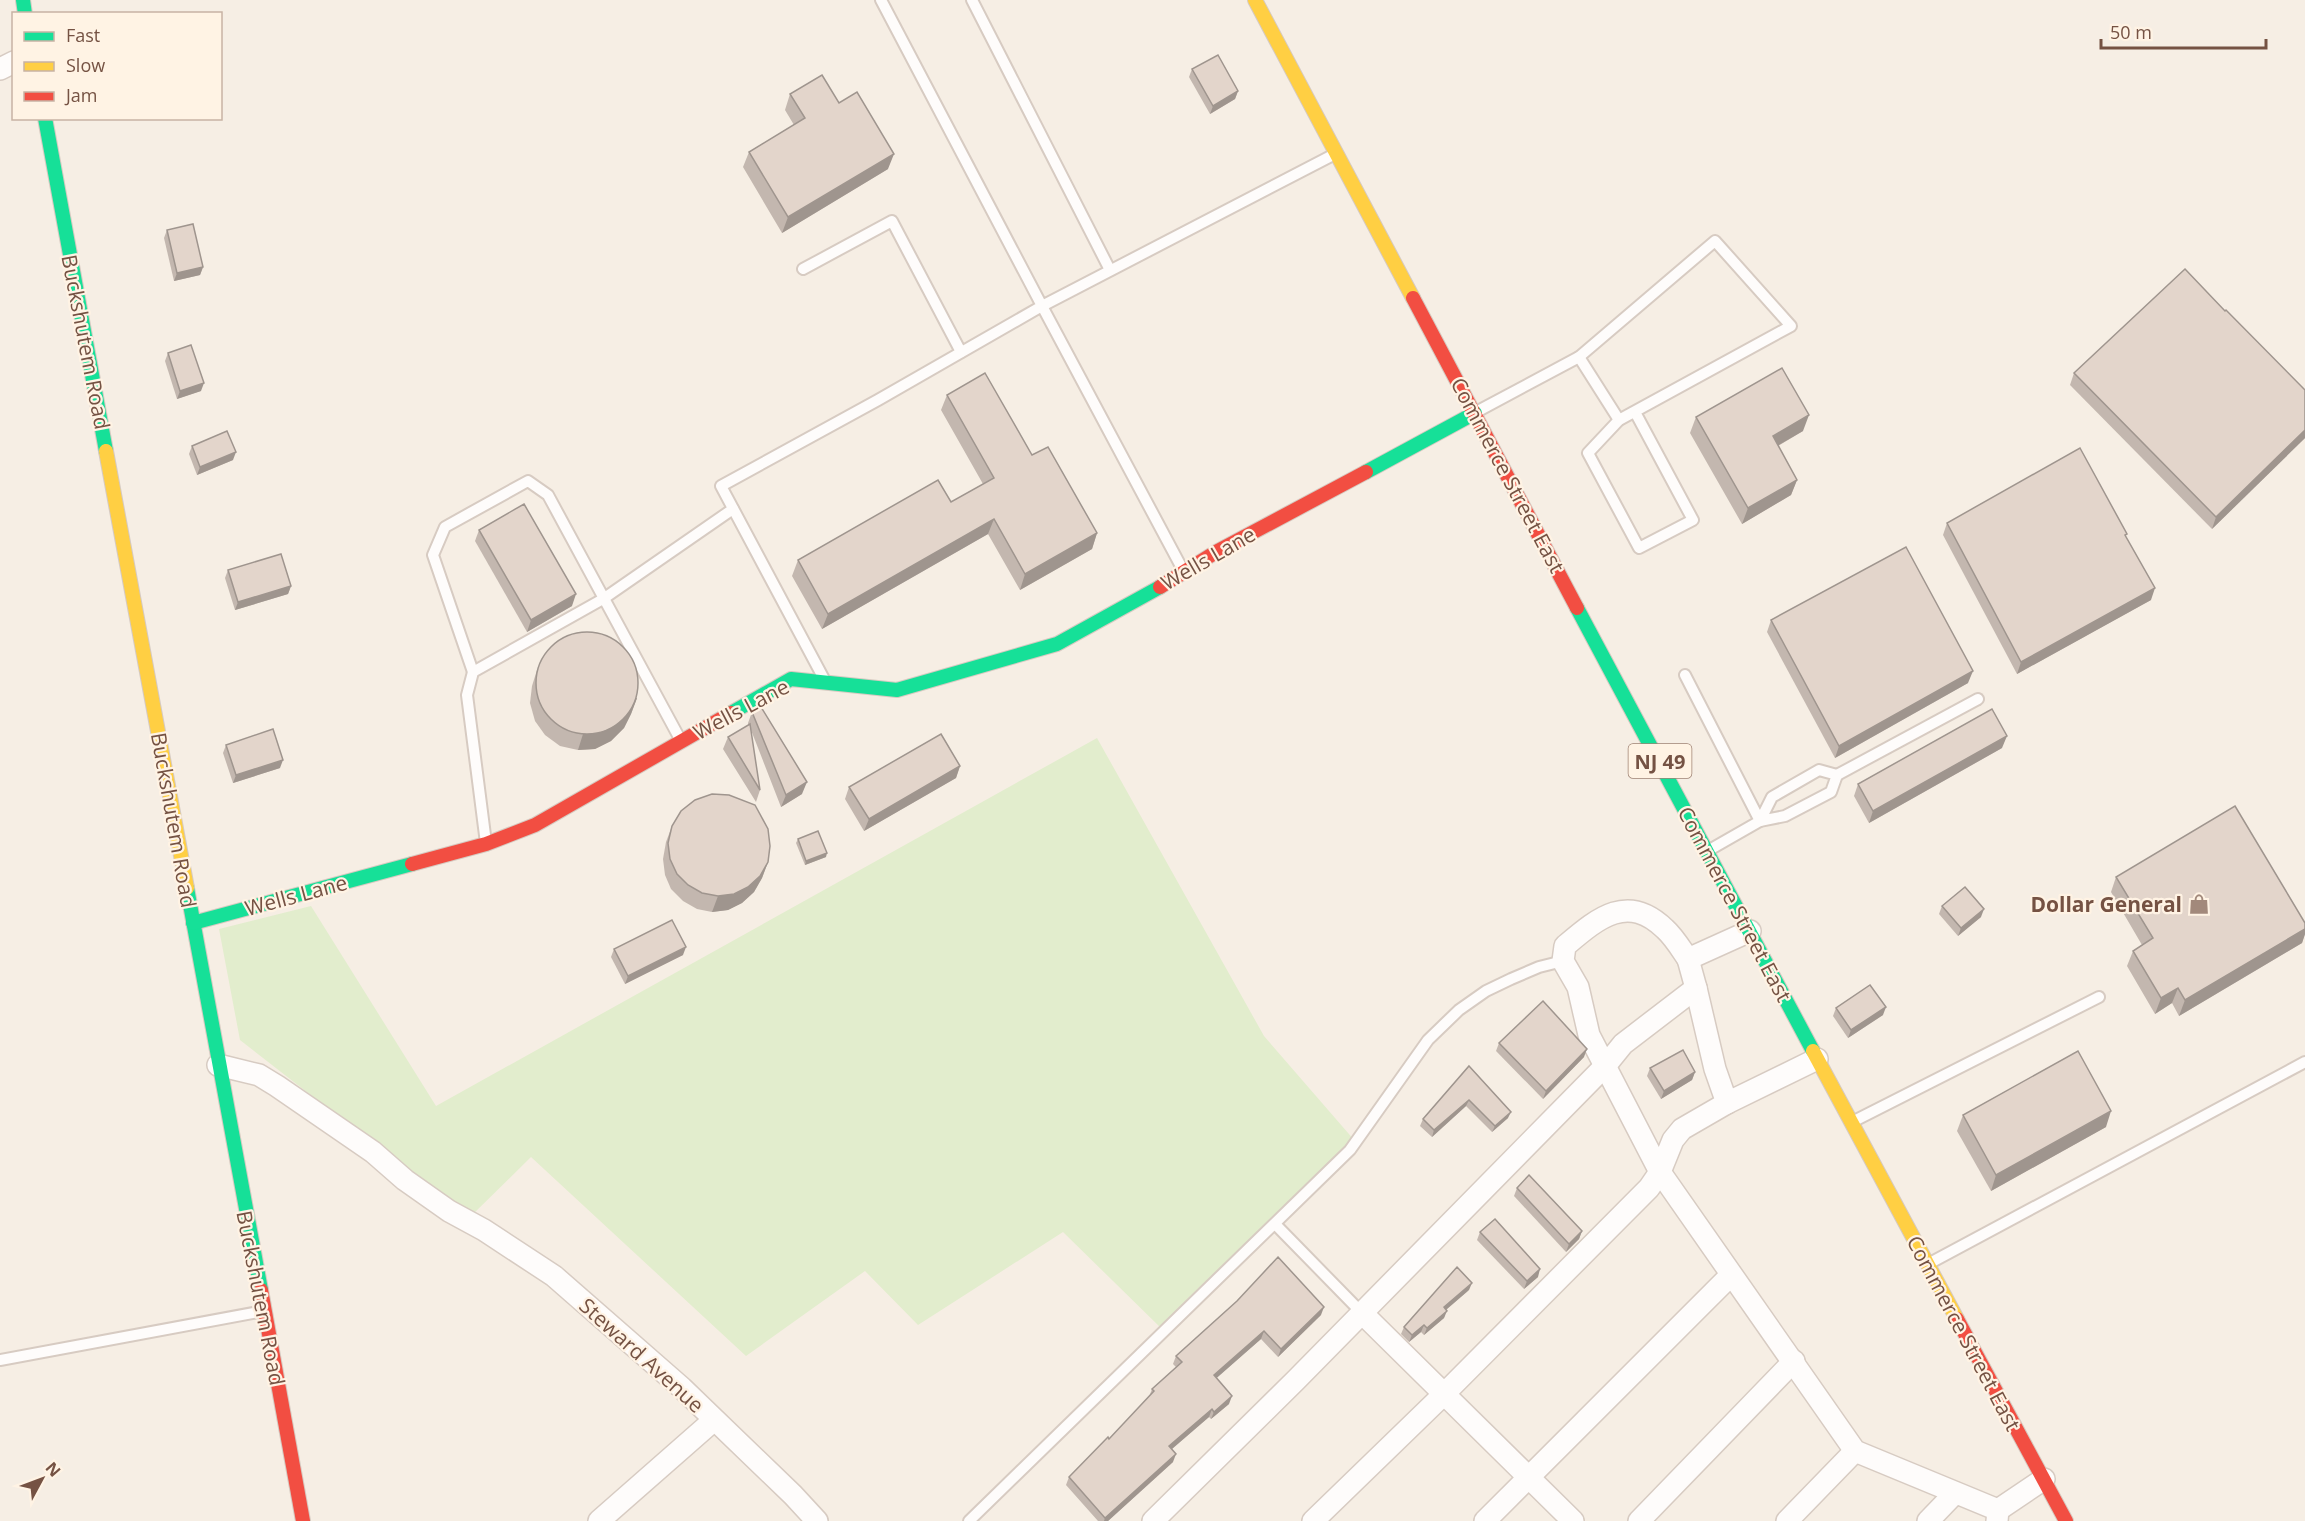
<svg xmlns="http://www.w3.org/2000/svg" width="2305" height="1521" font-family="'Open Sans',sans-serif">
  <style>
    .green { fill: #e2edcd }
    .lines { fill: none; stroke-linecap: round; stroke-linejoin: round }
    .lane-casing { stroke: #d7cbc2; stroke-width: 14 }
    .street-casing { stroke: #d7cbc2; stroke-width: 24 }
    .fast-casing { stroke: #d6cac1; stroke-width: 16 }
    .slow-casing { stroke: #d6cac1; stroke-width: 16 }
    .jam-casing { stroke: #d6cac1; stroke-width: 16 }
    .lane { stroke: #fefcfb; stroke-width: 10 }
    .street { stroke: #fefcfb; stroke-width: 21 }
    .fast { stroke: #16e098; stroke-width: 14 }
    .slow { stroke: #ffcf43; stroke-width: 14 }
    .jam { stroke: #f24e42; stroke-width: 14 }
    .wall { fill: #c3b7af }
    .shaded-wall { fill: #9f958e }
    .building { fill: #e3d5cb; stroke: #9f958e; stroke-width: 1.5 }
    .labels { text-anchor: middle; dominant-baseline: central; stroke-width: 4.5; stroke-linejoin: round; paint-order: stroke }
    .shield { fill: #fff3e4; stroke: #9e8273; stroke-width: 1.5 }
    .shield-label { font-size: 20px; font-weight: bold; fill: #755243 }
    .street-label { font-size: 21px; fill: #755243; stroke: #fff3e4 }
    .poi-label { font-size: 21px; font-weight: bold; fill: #755243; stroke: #fff3e4; text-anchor: end }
  </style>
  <rect width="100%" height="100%" fill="#f6eee4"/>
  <!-- green -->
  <polygon class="green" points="1097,738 1264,1036 1355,1141 1164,1331 1063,1232 918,1325 865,1271 746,1356 531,1157 469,1218 240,1040 219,929 311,906 436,1106"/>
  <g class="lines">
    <!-- lane casing -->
    <g class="lane-casing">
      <g id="lane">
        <polyline points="972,0 1110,270"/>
        <polyline points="803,269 892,221 961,352"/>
        <polyline points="1579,357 1619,420"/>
        <polyline points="1478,411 1579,357 1715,241 1791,326 1619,420 1588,453 1639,548 1693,520 1635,412"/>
        <polyline points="1184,572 1042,306 1333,155"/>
        <polyline points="473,672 433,555 445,527 528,481 548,495 680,739"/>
        <polyline points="1685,675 1760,821 1711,849"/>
        <polyline points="824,679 721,486 878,400 1042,306 881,0"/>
        <polygon points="1819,770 1837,775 1831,792 1785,816 1760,821 1772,797"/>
        <polyline points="1837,775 1978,699"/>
        <polyline points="486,843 467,695 473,672 603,599 733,509"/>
        <polyline points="1854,1121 2099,997"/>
        <polyline points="1275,1224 1362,1313"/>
        <polyline points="1930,1263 2305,1062"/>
        <polyline points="0,1360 264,1311"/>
        <polyline points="969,1521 1350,1150 1428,1040 1459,1010 1486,991 1511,979 1539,967 1563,961"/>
      </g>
    </g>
    <!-- street casing -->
    <g class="street-casing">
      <g id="street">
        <polyline points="0,69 14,62"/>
        <path d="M 1750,931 L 1688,959 C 1681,949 1674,937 1665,929 C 1627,892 1597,919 1565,946 L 1563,961 L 1578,987 L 1589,1035 L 1660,1172 L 1855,1451 L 1998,1510 L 1997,1521"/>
        <polyline points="1696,988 1715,1069 1727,1103"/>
        <polyline points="218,1065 259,1075 277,1086 373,1152 405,1180 449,1211 484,1230 554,1276 682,1388 793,1495 817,1521"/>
        <polyline points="1362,1313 1573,1521"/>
        <polyline points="1998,1510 2044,1479"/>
        <polyline points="599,1521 714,1420"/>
        <polyline points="1153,1521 1296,1380 1606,1065 1623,1044 1696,988 1688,959"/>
        <polyline points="1313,1521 1443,1395 1649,1188 1660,1172 1673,1140 1682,1129 1727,1103 1817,1059"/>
        <polyline points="1485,1521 1731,1275"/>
        <polyline points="1639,1521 1794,1361"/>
        <polyline points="1787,1521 1855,1451"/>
        <polyline points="1928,1521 1955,1493"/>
      </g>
    </g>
    <!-- fast casing -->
    <g class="fast-casing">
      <g id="fast">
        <polyline points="23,0 25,14"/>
        <polyline points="45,118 106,451"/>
        <polyline points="1366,472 1475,413"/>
        <polyline points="1577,608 1813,1051"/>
        <polyline points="731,713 791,679 897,690 1057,644 1160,587"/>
        <polyline points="187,888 261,1290"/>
        <polyline points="193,923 412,864"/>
      </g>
    </g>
    <!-- slow casing -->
    <g class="slow-casing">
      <g id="slow">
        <polyline points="1255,0 1413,298"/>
        <polyline points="106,451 187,888"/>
        <polyline points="1813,1051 1957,1319"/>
      </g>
    </g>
    <!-- jam casing -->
    <g class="jam-casing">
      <g id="jam">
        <polyline points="1413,298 1577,608"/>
        <polyline points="1160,587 1216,552 1366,472"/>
        <polyline points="412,864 486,844 535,825 731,713"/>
        <polyline points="261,1290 303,1521"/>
        <polyline points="1957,1319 2066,1521"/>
      </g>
    </g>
    <!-- lane -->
    <use href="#lane" class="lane"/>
    <!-- street -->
    <use href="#street" class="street"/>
    <!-- fast -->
    <use href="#fast" class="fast"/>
    <!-- slow -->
    <use href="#slow" class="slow"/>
    <!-- jam -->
    <use href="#jam" class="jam"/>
  </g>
  <!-- wall -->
  <g class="wall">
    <polygon points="1192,69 1238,91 1235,99 1210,114 1189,77"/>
    <polygon points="790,94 839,103 888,169 782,233 743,167 749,152 794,125 785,110"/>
    <polygon points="167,230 203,267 200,275 174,281 164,238"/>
    <polygon points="2225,311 2305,390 2305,438 2212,529 2070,385 2074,373"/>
    <polygon points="168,353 201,391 177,399 165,361"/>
    <polygon points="947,395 1032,455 1097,533 1092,549 1020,590 988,534 822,629 792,576 798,560 951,502 983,484 941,410"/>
    <polygon points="1696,417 1803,431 1778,446 1797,480 1791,495 1742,524 1690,433"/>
    <polygon points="192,446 233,460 197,475 189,454"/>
    <polygon points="1947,523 2126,537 2151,600 2017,674 1943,535"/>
    <polygon points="479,530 572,606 527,632 475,541"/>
    <polygon points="228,570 291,586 288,594 235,610 225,578"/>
    <polygon points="1771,620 1968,683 1835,758 1767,632"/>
    <polygon points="537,670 637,698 631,714 624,728 611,741 595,749 578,750 560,746 545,735 535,721 530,703 532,686"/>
    <polygon points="752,712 802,794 781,807 751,730 760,790 756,802 723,749 728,737 748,725 748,723"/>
    <polygon points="226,745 280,768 233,783 223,753"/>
    <polygon points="2002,748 1869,823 1854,796 1858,784"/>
    <polygon points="960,766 956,778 864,831 845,799 849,787"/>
    <polygon points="672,826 768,862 762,878 754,892 742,903 728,910 712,912 697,909 683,901 671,889 665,875 663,859 666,842"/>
    <polygon points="798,839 826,857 805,865 796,843"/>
    <polygon points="2116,877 2305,923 2305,934 2302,943 2179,1016 2172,1003 2155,1014 2127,966 2133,951 2142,945 2111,892"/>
    <polygon points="1942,906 1981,917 1958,936 1939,914"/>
    <polygon points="614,949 683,955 625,984 611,957"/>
    <polygon points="1836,1008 1883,1015 1848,1038 1833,1016"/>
    <polygon points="1499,1043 1584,1057 1543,1099 1496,1051"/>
    <polygon points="1469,1066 1508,1118 1492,1132 1466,1106 1432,1137 1420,1126 1423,1119"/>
    <polygon points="1650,1068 1695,1072 1692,1080 1661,1099 1647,1076"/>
    <polygon points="1963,1115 2106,1127 1991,1191 1957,1131"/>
    <polygon points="1517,1188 1582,1231 1579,1239 1566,1252 1514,1196"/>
    <polygon points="1480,1232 1538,1277 1524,1289 1477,1240"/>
    <polygon points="1469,1290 1446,1310 1444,1318 1424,1335 1421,1332 1409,1342 1401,1334 1404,1327"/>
    <polygon points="1321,1315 1278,1357 1261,1339 1216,1378 1229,1404 1211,1419 1209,1417 1172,1449 1173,1462 1108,1521 1098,1521 1066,1485 1069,1477 1109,1439 1149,1397 1152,1389 1176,1367 1173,1364 1176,1356"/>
  </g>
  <!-- shaded-wall -->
  <g class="shaded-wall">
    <polygon points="1238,91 1235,99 1210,114 1213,106"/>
    <polygon points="894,154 888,169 782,233 788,217"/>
    <polygon points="203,267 200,275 174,281 177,273"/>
    <polygon points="204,383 201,391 177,399 180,391"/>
    <polygon points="1809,415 1803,431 1767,452 1773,436"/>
    <polygon points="2305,430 2305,438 2212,529 2216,517"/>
    <polygon points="236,452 233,460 197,475 200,467"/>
    <polygon points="1797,480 1791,495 1742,524 1748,508"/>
    <polygon points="994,519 988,534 822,629 828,614"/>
    <polygon points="1097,533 1092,549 1020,590 1025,574"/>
    <polygon points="291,586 288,594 235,610 238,602"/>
    <polygon points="2155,588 2151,600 2017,674 2021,662"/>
    <polygon points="576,594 572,606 527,632 531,620"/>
    <polygon points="1973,671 1968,683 1835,758 1839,746"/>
    <polygon points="637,698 631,714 624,728 611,741 595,749 578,750 583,734"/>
    <polygon points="2007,736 2002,748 1869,823 1873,811"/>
    <polygon points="283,760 280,768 233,783 236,775"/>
    <polygon points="960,766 956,778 864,831 869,819"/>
    <polygon points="807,782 802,794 781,807 786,795"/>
    <polygon points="827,853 826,857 805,865 806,861"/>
    <polygon points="768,862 762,878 754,892 742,903 728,910 712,912 718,896"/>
    <polygon points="1984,909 1981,917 1958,936 1961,928"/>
    <polygon points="2305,929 2305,934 2302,943 2179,1016 2185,1000"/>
    <polygon points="686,947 683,955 625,984 628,976"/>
    <polygon points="2178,988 2172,1003 2155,1014 2161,998"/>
    <polygon points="1886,1007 1883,1015 1848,1038 1851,1030"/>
    <polygon points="1587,1049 1584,1057 1543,1099 1546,1091"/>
    <polygon points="1695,1072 1692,1080 1661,1099 1664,1091"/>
    <polygon points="1469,1100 1466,1106 1432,1137 1434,1130"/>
    <polygon points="2111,1111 2106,1127 1991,1191 1996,1175"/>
    <polygon points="1511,1112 1508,1118 1492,1132 1495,1126"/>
    <polygon points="1582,1231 1579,1239 1566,1252 1569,1244"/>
    <polygon points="1540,1269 1538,1277 1524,1289 1527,1281"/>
    <polygon points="1472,1283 1469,1290 1441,1314 1444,1307"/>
    <polygon points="1324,1307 1321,1315 1278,1357 1281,1349"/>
    <polygon points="1447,1311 1444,1318 1424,1335 1427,1328"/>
    <polygon points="1424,1325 1421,1332 1409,1342 1412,1335"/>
    <polygon points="1264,1331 1261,1339 1211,1383 1214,1375"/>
    <polygon points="1232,1396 1229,1404 1211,1419 1214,1412"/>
    <polygon points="1212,1409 1209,1417 1166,1454 1169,1446"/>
    <polygon points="1176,1454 1173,1462 1108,1521 1104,1521 1105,1518"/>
  </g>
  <!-- building -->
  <g class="building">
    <polygon points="1218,55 1238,91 1213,106 1192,69"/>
    <polygon points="822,75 839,103 857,92 894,154 788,217 749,152 805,118 790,94"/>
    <polygon points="193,224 203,267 177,273 167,230"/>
    <polygon points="2185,269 2225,311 2226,310 2305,390 2305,430 2216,517 2074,373"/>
    <polygon points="191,345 204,383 180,391 168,353"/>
    <polygon points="1782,368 1809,415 1773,436 1797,480 1748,508 1696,417"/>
    <polygon points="985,373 1032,455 1048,447 1097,533 1025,574 994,519 828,614 798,560 938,480 951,502 994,478 947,395"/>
    <polygon points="227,431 236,452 200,467 192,446"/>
    <polygon points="2080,448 2127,534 2125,535 2155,588 2021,662 1947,523"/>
    <polygon points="524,504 576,594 531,620 479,530"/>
    <polygon points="1906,547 1973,671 1839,746 1771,620"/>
    <polygon points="281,554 291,586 238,602 228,570"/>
    <circle cx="587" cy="683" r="51"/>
    <polygon points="761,707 807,782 786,795 752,712"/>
    <polygon points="1992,709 2007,736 1873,811 1858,784"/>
    <polygon points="750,724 760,790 728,737"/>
    <polygon points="273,729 283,760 236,775 226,745"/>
    <polygon points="941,734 960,766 869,819 849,787"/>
    <polygon points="712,794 729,795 755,805 768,829 770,846 768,862 760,876 748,887 734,894 718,896 702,893 688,885 677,874 670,859 668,843 672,826 681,811 695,800"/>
    <polygon points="2235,806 2305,923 2305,929 2185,1000 2178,988 2161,998 2133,951 2153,938 2116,877"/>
    <polygon points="818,831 827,853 806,861 798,839"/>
    <polygon points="1965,887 1984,909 1961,928 1942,906"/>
    <polygon points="672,920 686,947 628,976 614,949"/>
    <polygon points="1870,985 1886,1007 1851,1030 1836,1008"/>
    <polygon points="1543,1001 1587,1049 1546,1091 1499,1043"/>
    <polygon points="1683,1050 1695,1072 1664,1091 1650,1068"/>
    <polygon points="2078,1051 2111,1111 1996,1175 1963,1115"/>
    <polygon points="1469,1066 1511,1112 1495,1126 1469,1100 1434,1130 1423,1119"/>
    <polygon points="1529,1175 1582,1231 1569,1244 1517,1188"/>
    <polygon points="1495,1219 1540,1269 1527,1281 1480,1232"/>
    <polygon points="1278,1257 1324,1307 1281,1349 1264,1331 1214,1375 1232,1396 1214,1412 1212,1409 1169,1446 1176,1454 1105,1518 1069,1477 1108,1437 1109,1439 1154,1391 1152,1389 1182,1362 1176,1356 1237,1301"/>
    <polygon points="1457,1267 1472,1283 1444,1307 1447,1311 1427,1328 1424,1325 1412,1335 1404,1327"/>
  </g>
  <!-- icons -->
  <defs>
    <g id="shop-bare" transform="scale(1.62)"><path d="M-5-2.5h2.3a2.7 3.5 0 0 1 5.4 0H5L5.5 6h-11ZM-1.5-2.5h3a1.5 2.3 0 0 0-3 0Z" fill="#a2897b" stroke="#fff3e4" stroke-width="2.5" paint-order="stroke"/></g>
  </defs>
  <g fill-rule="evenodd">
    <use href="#shop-bare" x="2199" y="904"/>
  </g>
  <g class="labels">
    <!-- shield labels -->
    <rect class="shield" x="1628.5" y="744" width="63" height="34" rx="4.5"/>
    <g class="shield-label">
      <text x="1660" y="761">NJ 49</text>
    </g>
    <!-- street labels -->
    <g class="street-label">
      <text transform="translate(86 342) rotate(79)">Buckshutem Road</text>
      <text transform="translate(1508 475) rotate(62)">Commerce Street East</text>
      <text transform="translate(1208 558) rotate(-30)">Wells Lane</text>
      <text transform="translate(741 709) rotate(-28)">Wells Lane</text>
      <text transform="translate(174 820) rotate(80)">Buckshutem Road</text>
      <text transform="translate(296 895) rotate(-15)">Wells Lane</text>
      <text transform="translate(1735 904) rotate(62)">Commerce Street East</text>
      <text transform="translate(261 1298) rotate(79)">Buckshutem Road</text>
      <text transform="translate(1964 1333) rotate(62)">Commerce Street East</text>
      <text transform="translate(642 1355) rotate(42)">Steward Avenue</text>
    </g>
    <!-- poi labels -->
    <g class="poi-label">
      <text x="2182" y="904">Dollar General</text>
    </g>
  </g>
  <!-- legend -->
  <rect x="12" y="12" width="210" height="108" fill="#fff3e4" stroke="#c8b3a4" stroke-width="1.5"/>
  <rect x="24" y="32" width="30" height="9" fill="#16e098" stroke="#c8b3a4" stroke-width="1.5"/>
  <text x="66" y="42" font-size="18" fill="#755243">Fast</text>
  <rect x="24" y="62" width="30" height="9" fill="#ffcf43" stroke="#c8b3a4" stroke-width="1.5"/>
  <text x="66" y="72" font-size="18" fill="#755243">Slow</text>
  <rect x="24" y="92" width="30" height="9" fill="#f24e42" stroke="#c8b3a4" stroke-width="1.5"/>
  <text x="66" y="102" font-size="18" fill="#755243">Jam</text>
  <!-- north arrow -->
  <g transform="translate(42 1479) rotate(49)" stroke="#fff3e4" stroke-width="4.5" paint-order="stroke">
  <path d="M0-4.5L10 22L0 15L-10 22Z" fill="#755243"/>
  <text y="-9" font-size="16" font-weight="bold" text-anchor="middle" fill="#755243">N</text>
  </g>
  <!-- scale -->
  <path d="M2101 39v9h165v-9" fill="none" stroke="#755243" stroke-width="3"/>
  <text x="2110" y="39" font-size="18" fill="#755243" stroke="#fff3e4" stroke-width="4.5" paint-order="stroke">50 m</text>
</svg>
